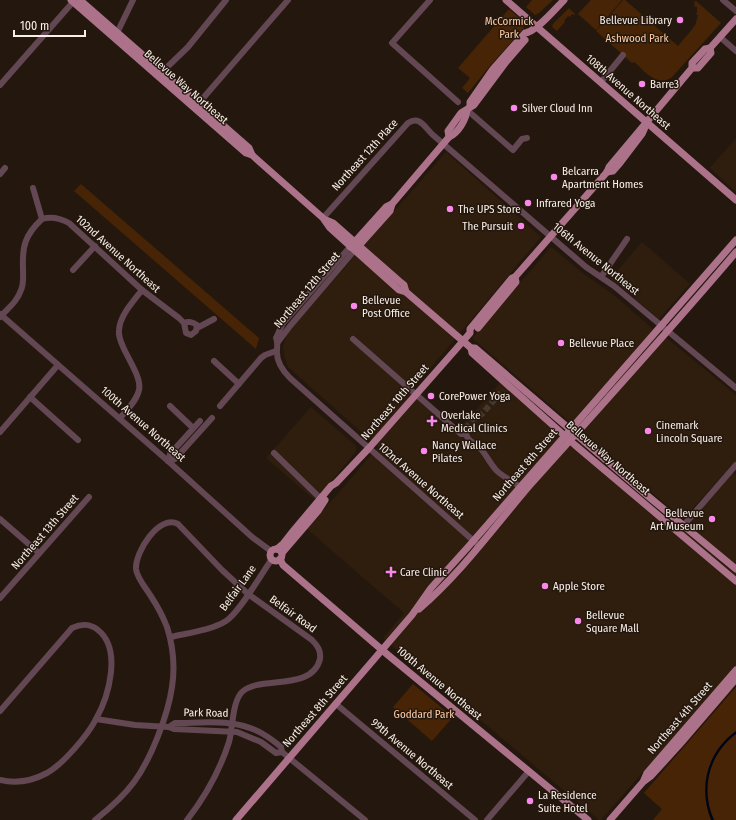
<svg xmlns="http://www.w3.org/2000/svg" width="736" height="820" font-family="'Fira Sans Condensed',sans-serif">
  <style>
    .built { fill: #2f1d0e }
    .green { fill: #462405 }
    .water { fill: #000416 }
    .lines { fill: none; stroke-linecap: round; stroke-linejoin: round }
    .minor-tunnel { stroke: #44382f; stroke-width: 6; stroke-dasharray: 6 3; stroke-linecap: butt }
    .minor { stroke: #634752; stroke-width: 6 }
    .major { stroke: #ac728a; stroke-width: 7 }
    .poi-dot { fill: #f988e9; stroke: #24180e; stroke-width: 1.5 }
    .labels { text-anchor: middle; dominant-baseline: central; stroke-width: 3; stroke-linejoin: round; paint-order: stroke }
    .poi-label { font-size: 11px; fill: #f9efe9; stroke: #24180e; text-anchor: start }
    .park-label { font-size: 11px; fill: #fecda8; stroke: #24180e }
    .street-label { font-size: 11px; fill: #f9efe9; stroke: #24180e }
  </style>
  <rect width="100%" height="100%" fill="#24180e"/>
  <!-- built -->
  <g class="built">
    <polygon points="736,138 736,192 710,168"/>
    <polygon points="446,152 541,237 412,390 457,431 498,385 501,379 679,528 732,472 736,475 736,666 601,820 599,820 383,638 404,613 307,529 378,447 288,367 285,359 283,347 286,336 289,331"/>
    <polygon points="642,242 690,284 659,319 611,278"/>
    <polygon points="551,247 584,274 615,296 653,329 669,340 736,395 736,461 683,519 472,338"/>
    <polygon points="311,407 356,446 356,452 315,500 266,458"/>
  </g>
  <!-- green -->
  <g class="green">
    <polygon points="532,0 553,0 539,13 535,15 526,7"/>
    <polygon points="591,0 622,0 596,30 578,14"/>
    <path d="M 623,0 L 625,0 L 678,46 L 694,27 L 693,26 L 695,26 L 698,15 L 695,14 L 697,13 L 697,7 L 693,6 L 695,5 L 694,2 L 696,1 L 721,23 L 672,77 C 657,88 645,71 634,62 L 632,63 L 596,31 Z"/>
    <polygon points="569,8 575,14 574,15 572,14 570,17 568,16 564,21 565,22 557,31 552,27 553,24"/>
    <polygon points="509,9 517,16 524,27 523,29 489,67 468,93 462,88 470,78 458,68"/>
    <polygon points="81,184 259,338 256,349 74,191"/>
    <polygon points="413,684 453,717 432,741 393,707"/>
    <polygon points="736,687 736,820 653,820 662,809 644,793"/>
  </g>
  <!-- water -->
  <path class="water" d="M 736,731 L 736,734 C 709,754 700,789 714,820 L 711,820 C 698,787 707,752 736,731 Z"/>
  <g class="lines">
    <!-- minor-tunnel -->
    <polyline class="minor-tunnel" points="466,429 472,420 482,414 503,390"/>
    <!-- minor -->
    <g class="minor">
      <polyline points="430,0 392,43 458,102"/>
      <polyline points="723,0 736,11"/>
      <polyline points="114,36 117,33 133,0"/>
      <polyline points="720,37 736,51"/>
      <polyline points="160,74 188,47 226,0"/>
      <polyline points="601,82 623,55"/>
      <polyline points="0,85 73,2"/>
      <polyline points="198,104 288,0"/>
      <polyline points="467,110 513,150 522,139 527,138"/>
      <polyline points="0,174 5,168"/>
      <path d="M 33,188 L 42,219 C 52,216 60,218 69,223 L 142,290 L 179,318 L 184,323 L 186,333 L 191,335 L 196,331 L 197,325 C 192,322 189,321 184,323"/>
      <path d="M 323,218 L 408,123 C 420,115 425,128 433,135 L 586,267 L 614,286 L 736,388"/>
      <path d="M 350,247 L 283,323 L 276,338 C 278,343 277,345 277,350 C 276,361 283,371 290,378 L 476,543"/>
      <polyline points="73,270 95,246"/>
      <polyline points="601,277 627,239"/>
      <polyline points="0,314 168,461 252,537 271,551"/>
      <path d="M 0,317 C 8,308 17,302 21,290 C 24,284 23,276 23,269 C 22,246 25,235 42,219"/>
      <polyline points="197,328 214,319"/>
      <polyline points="353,339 461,434 466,434"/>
      <polyline points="278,342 290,326 354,251"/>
      <polyline points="214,361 239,384"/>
      <polyline points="30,397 78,440"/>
      <polyline points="170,406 193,428"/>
      <polyline points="220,406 261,358 265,355 276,351"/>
      <path d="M 120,418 C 148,388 142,385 125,351 C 122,344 118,338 119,330 C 120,315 133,302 142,290"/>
      <path d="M 466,429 C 465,441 472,441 480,448 C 486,454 490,464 497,471 C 503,477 513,481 520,487"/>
      <polyline points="0,432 58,365"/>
      <polyline points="274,453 323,501"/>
      <polyline points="168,461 175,459 212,418"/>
      <polyline points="168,461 170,454 200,421"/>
      <polyline points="0,519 39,553"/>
      <polyline points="683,526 736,465"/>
      <polyline points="0,598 89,497"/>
      <path d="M 171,637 C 188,633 212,630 226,621 C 240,612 261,574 272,559"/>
      <polyline points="336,704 475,820"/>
      <path d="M 0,711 L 72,628 C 81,624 89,623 98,630 C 122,649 109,696 96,719 C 88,735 63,764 47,773 C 32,781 17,784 0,780"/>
      <polyline points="96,719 135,725 169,727 174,729 237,732 261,742 276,753 282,752"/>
      <path d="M 169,727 L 175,723 C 204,723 237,718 263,734 C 270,738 275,742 281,747 L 282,752 L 365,820"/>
      <path d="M 95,820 C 109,809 123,797 134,782 C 151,759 168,715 172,687 C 175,668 173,646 167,627 C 163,617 158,607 152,598 C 147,589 137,579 136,569 C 135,552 159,514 178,524 L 222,570 L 248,594 L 312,640 C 318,646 321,651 320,659 C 312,692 259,675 242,692 C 232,702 233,728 229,742 C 220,770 205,797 187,820"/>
      <polyline points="487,820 529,771"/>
    </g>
    <!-- major -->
    <g class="major">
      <polyline points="71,0 246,153 252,155"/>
      <polyline points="80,0 249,148 252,155 323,218 330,228 399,290 406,292 471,348 475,348 649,497 736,569"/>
      <polyline points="506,0 736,200"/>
      <polyline points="711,47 736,19"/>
      <path d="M 470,106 L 470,102 L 493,69 L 525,33 C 536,32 556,8 564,0"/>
      <polyline points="449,137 448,131 461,113 474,105 506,62 525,40"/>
      <polyline points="607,172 613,171 620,163 642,134 646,125"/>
      <polyline points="326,220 333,223 399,281 404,285 406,292"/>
      <path d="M 350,247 L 386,207 L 392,204 L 449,137 C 458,133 466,120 467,110"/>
      <polyline points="356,249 390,211 392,204"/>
      <polyline points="478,328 516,282 515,277"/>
      <polyline points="471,348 472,353 575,445 736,581"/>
      <polyline points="277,549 283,544 294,530 331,486 336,483 369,448 457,348 470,333 470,329 512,278 515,277 607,172 609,167 692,68 698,68 711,53 710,48 705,49 692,63 692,68"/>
      <circle cx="276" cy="555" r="6"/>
      <polyline points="282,553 318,511 325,500"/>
      <polyline points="280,559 283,565 388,655 588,820"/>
      <path d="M 419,609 C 461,573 494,527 530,485 C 599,408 669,331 736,252"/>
      <polyline points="644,780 647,773 736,670"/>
      <polyline points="236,820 412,615 431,588 468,547 736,240"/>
      <polyline points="610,820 643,782 651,776 681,743 736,679"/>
    </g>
  </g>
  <!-- markers -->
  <g class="poi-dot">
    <circle cx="680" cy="20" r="4"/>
    <circle cx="642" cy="84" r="4"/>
    <circle cx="514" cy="108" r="4"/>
    <circle cx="554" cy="177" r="4"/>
    <circle cx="528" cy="203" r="4"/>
    <circle cx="450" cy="209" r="4"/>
    <circle cx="521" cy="226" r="4"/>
    <circle cx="354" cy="306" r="4"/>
    <circle cx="561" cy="343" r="4"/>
    <circle cx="431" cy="396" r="4"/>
    <path d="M430 415h4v4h4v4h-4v4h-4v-4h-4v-4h4z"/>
    <circle cx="648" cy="431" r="4"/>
    <circle cx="424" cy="451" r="4"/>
    <circle cx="712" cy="519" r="4"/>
    <path d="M389 566h4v4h4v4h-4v4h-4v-4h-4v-4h4z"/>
    <circle cx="545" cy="586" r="4"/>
    <circle cx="578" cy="621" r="4"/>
    <circle cx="530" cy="801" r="4"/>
  </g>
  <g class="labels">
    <!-- poi labels -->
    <g class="poi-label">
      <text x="672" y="20" text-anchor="end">Bellevue Library</text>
      <text x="650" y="84">Barre3</text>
      <text x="522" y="108">Silver Cloud Inn</text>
      <text x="562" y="171">Belcarra<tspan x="562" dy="13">Apartment Homes</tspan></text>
      <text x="536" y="203">Infrared Yoga</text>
      <text x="458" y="209">The UPS Store</text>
      <text x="513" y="226" text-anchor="end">The Pursuit</text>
      <text x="362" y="300">Bellevue<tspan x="362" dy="13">Post Office</tspan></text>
      <text x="569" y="343">Bellevue Place</text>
      <text x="439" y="396">CorePower Yoga</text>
      <text x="441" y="415">Overlake<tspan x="441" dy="13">Medical Clinics</tspan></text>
      <text x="656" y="425">Cinemark<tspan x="656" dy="13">Lincoln Square</tspan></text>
      <text x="432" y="445">Nancy Wallace<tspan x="432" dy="13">Pilates</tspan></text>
      <text x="704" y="513" text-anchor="end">Bellevue<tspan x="704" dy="13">Art Museum</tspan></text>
      <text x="400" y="572">Care Clinic</text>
      <text x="553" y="586">Apple Store</text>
      <text x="586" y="615">Bellevue<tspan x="586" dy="13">Square Mall</tspan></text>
      <text x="538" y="795">La Residence<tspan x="538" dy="13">Suite Hotel</tspan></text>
    </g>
    <!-- park labels -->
    <g class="park-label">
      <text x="509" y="21">McCormick<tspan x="509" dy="13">Park</tspan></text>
      <text x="637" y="38">Ashwood Park</text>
      <text x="424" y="714">Goddard Park</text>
    </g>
    <!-- street labels -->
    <g class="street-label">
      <text transform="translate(186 87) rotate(41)">Bellevue Way Northeast</text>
      <text transform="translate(628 92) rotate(41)">108th Avenue Northeast</text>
      <text transform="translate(365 155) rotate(-48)">Northeast 12th Place</text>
      <text transform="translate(118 254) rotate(42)">102nd Avenue Northeast</text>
      <text transform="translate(596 259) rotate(39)">106th Avenue Northeast</text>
      <text transform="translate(307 290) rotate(-50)">Northeast 12th Street</text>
      <text transform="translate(395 402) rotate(-49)">Northeast 10th Street</text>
      <text transform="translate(143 424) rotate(41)">100th Avenue Northeast</text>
      <text transform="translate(608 458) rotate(41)">Bellevue Way Northeast</text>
      <text transform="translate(525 465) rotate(-49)">Northeast 8th Street</text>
      <text transform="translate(421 481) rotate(41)">102nd Avenue Northeast</text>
      <text transform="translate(45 532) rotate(-49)">Northeast 13th Street</text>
      <text transform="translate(238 588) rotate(-54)">Belfair Lane</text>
      <text transform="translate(293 614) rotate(36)">Belfair Road</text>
      <text transform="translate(439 683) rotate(40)">100th Avenue Northeast</text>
      <text transform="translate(315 711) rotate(-49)">Northeast 8th Street</text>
      <text transform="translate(206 713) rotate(1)">Park Road</text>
      <text transform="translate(680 718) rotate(-49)">Northeast 4th Street</text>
      <text transform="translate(412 754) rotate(40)">99th Avenue Northeast</text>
    </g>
  </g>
  <!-- scale -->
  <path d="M14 30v6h71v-6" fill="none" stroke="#f9efe9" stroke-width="2"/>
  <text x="20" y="30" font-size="12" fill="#f9efe9" stroke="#24180e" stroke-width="3" paint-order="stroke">100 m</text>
</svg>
